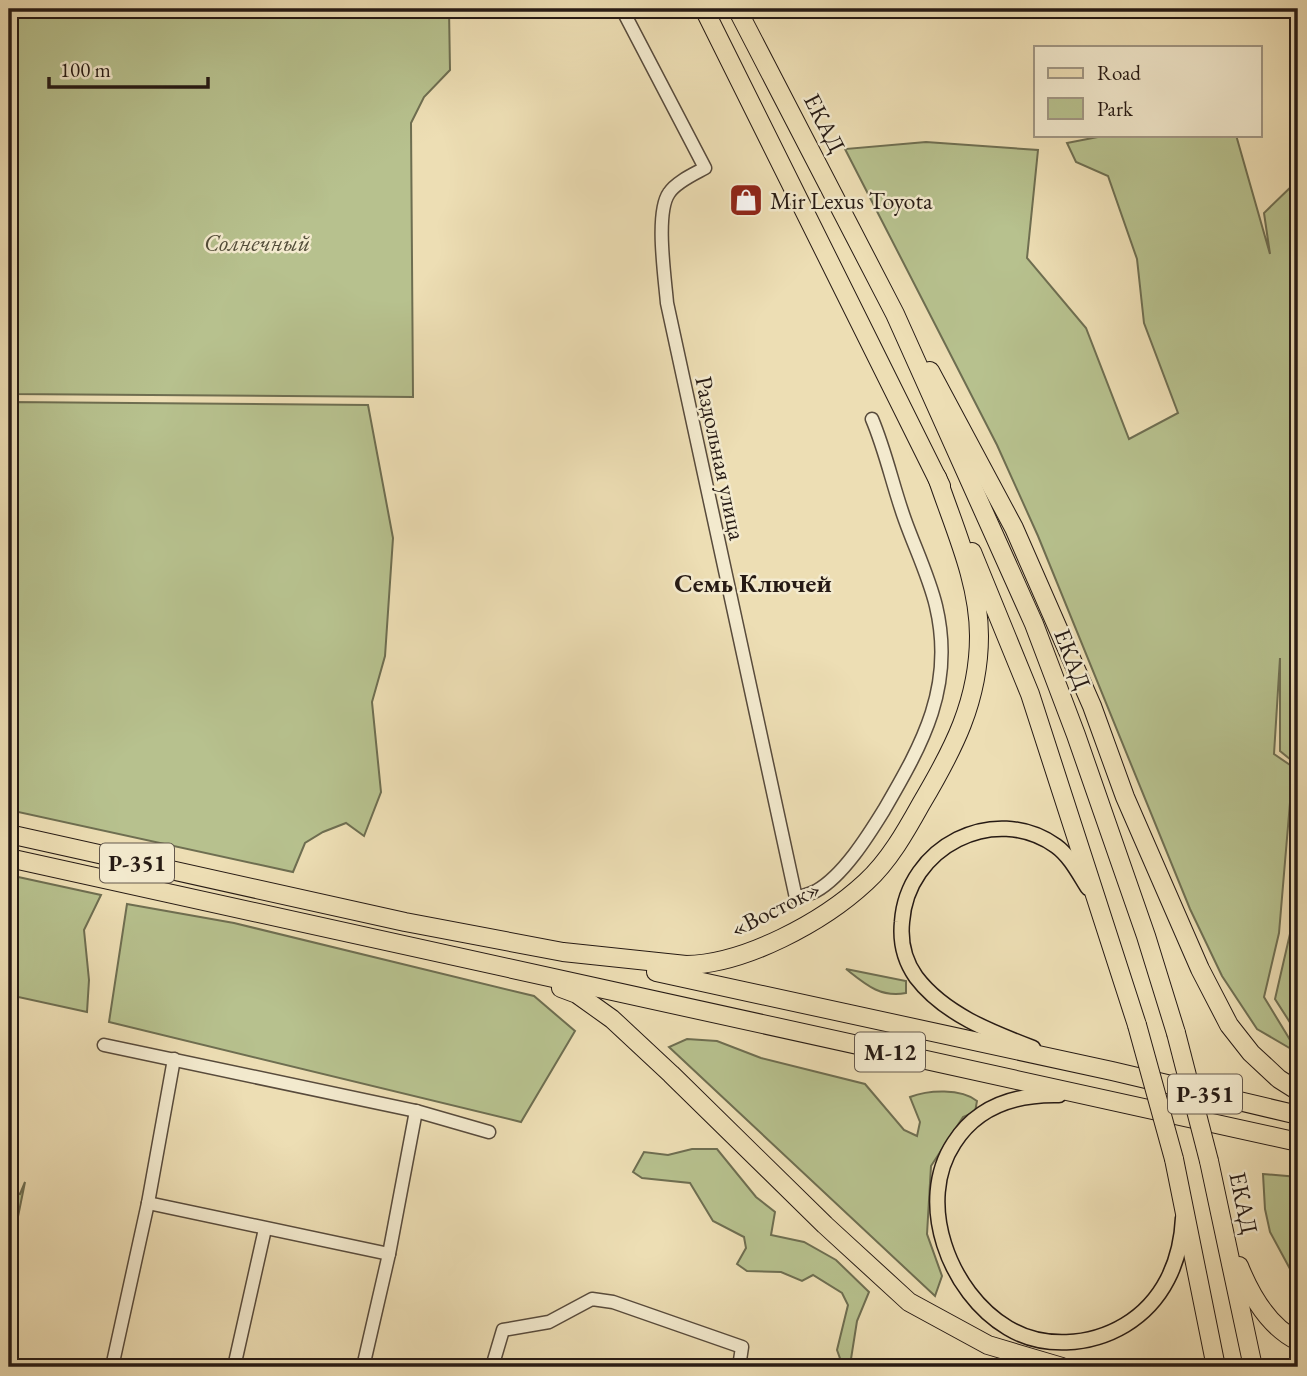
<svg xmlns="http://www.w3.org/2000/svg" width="1307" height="1376" font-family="'EB Garamond',serif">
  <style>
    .green { fill: #b7c18e; stroke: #6e6e51; stroke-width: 2 }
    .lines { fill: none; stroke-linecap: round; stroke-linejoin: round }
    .minor-casing { stroke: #584b3c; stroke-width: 15 }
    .major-casing { stroke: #261a14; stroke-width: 17 }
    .highway-casing { stroke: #261a14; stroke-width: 20 }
    .minor { stroke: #f3eace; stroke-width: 12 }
    .major { stroke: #eddeb4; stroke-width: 14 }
    .highway { stroke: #eddeb4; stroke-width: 18 }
    .highway-bridge-casing { stroke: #261a14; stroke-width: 20; stroke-linecap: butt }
    .highway-bridge { stroke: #eddeb4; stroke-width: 18 }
    .labels { text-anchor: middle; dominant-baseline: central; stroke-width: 5; stroke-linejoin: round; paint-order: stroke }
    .shield { fill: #f3eace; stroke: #64584c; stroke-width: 2 }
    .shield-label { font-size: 23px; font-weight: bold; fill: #261a14 }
    .street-label { font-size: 24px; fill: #261a14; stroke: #f3eace }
    .poi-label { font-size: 24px; fill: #261a14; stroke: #f3eace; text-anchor: start }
    .park-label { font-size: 24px; font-style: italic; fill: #524c39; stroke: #f3eace }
    .neighbourhood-label { font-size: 26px; font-weight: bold; fill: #261a14; stroke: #f3eace }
  </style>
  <rect width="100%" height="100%" fill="#eddeb4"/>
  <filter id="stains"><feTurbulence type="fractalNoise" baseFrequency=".00286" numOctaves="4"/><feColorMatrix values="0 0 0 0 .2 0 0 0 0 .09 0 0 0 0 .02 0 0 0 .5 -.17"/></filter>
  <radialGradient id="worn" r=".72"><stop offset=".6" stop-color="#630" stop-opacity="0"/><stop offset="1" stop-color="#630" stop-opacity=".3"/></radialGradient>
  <!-- green -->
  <g class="green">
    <polygon points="9,9 449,9 450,70 424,97 411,123 413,397 9,394"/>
    <polygon points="1293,110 1298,110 1298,834 1296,764 1280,751 1280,658 1274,754 1293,767 1279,933 1264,997 1298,1053 1257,1029 1222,976 1190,909 1038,536 997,445 845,149 926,142 1038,150 1027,258 1086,328 1129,439 1178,413 1144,323 1137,259 1108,176 1076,162 1067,143 1108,135 1236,135 1270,254 1264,213 1297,181"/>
    <polygon points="9,402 368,405 393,538 385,656 372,702 381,792 364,836 346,823 323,832 305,843 293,872 9,810"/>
    <polygon points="9,875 101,895 84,930 89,980 87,1012 9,995"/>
    <polygon points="1298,899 1298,1035 1275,999"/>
    <polygon points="127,904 234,923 534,996 575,1031 521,1122 109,1022"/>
    <path d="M 846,969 L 906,981 L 906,993 C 880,998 865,984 846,969 Z"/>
    <path d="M 687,1039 L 717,1041 L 761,1058 L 865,1084 L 904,1130 L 917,1136 L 920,1122 L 910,1097 C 928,1090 961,1088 977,1101 L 975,1112 L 963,1117 L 931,1166 L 927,1234 L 942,1276 L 935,1296 L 669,1047 Z"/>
    <polygon points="692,1149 717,1149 756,1197 775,1212 771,1235 804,1242 836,1260 869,1292 857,1321 851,1359 841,1361 837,1350 848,1305 842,1293 813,1275 802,1281 781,1272 747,1271 737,1264 746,1248 744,1237 713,1221 690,1183 642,1178 633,1172 644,1152 668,1155"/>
    <path d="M 1263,1174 L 1298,1177 C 1298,1188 1296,1225 1291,1233 L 1296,1280 L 1270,1232 L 1265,1209 Z"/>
    <polygon points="25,1182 9,1261 9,1192 20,1194"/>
  </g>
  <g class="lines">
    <!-- minor casing -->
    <g class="minor-casing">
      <g id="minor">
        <path d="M 622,9 L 705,168 C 694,174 676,182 669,193 C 655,213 665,278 667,303 L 796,898 C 802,896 810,894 816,891 C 843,876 868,836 884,810 C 923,743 955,686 936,606 C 929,577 915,548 905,520 C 893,487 886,452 872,419"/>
        <polyline points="104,1045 416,1111 489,1132"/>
        <polyline points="148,1203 389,1254"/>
        <polyline points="112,1367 148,1203 174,1059"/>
        <polyline points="234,1367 265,1229"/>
        <polyline points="363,1367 389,1254 416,1111"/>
        <polyline points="492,1367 503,1330 549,1322 592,1299 613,1302 742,1347 739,1367"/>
      </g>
    </g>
    <!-- major casing -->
    <g class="major-casing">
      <g id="major">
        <path d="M 1033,1048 C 991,1032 944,1014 916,977 C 904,960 900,942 902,922 C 907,847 994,802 1056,846 C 1070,856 1079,874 1088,888"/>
        <path d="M 1059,1095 C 1017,1094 978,1105 954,1143 C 915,1202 949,1293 1008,1328 C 1043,1349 1090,1346 1125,1325 C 1163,1302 1181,1262 1183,1218"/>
      </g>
    </g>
    <!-- highway casing -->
    <g class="highway-casing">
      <g id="highway">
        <polyline points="704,9 941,486"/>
        <polyline points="737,9 895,314 1034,624 1076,735 1146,936 1176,1033"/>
        <polyline points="930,371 1014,528 1092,706 1125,797 1200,969 1229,1025 1251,1053 1279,1079 1298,1091"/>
        <polyline points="972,552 1030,694 1137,1025"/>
        <path d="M 9,834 L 405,922 L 563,952 L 686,965 C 745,964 823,922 866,882 C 889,861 906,831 921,804 C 953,750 979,701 979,636 C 979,581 954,528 937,477"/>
        <polyline points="9,858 1298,1142"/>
        <polyline points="656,972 1112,1071 1298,1115"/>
        <polyline points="561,988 577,994 612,1019 671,1074 825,1225 909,1302 988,1345 1062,1367"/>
        <polyline points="1174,1159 1216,1367"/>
        <polyline points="1209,1161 1253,1367"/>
        <path d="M 1239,1266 C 1251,1296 1269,1327 1298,1341"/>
      </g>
    </g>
    <!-- minor -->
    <use href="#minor" class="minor"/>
    <!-- major -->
    <use href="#major" class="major"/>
    <!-- highway -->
    <use href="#highway" class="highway"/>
    <!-- highway-bridge casing -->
    <g class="highway-bridge-casing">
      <g id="highway-bridge">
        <polyline points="1137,1025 1174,1159"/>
        <polyline points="1176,1033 1209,1161"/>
      </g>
    </g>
    <!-- highway-bridge -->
    <use href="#highway-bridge" class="highway-bridge"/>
  </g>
  <!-- icons -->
  <defs>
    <g id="shop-square" transform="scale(1.75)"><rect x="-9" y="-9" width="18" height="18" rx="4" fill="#8f2418" stroke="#f3eace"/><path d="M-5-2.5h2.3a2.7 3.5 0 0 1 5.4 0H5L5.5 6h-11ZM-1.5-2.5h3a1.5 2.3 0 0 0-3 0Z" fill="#fff"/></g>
  </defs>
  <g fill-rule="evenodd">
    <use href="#shop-square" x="746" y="200"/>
  </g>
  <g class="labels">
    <!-- shield labels -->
    <g class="shield">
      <rect x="100" y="843.5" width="74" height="39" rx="5"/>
      <rect x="855" y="1032.5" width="70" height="39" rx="5"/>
      <rect x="1168" y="1074.5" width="74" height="39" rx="5"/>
    </g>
    <g class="shield-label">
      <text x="137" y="863">Р-351</text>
      <text x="890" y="1052">М-12</text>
      <text x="1205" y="1094">Р-351</text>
    </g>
    <!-- street labels -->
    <g class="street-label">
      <text transform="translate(825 123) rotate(63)">ЕКАД</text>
      <text transform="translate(721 458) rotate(78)">Раздольная улица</text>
      <text transform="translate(1073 659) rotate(69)">ЕКАД</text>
      <text transform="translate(775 908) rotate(-27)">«Восток»</text>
      <text transform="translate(1244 1203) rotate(78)">ЕКАД</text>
    </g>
    <!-- poi labels -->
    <g class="poi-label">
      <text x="770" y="200">Mir Lexus Toyota</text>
    </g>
    <!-- park labels -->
    <g class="park-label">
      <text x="257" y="242">Солнечный</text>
    </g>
    <!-- neighbourhood labels -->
    <g class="neighbourhood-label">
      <text x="753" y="583">Семь Ключей</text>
    </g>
  </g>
  <!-- margin -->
  <rect width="1307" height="1376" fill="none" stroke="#eddeb4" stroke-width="35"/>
  <rect x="10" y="10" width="1286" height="1355" fill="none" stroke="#261a14" stroke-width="3.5"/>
  <rect x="18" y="18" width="1272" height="1341" fill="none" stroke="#261a14" stroke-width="2"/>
  <!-- legend -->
  <rect x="1034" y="46" width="228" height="91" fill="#f3eace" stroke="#a19784" stroke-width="2"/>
  <rect x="1048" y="68" width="35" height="10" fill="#eddeb4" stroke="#a19784" stroke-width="2"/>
  <text x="1097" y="80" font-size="21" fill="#261a14">Road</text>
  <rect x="1048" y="98" width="35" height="21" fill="#b7c18e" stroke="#a19784" stroke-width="2"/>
  <text x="1097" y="116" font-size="21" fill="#261a14">Park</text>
  <!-- scale -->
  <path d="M49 77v10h159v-10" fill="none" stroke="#261a14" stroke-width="3.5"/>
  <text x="60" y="77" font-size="21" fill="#261a14" stroke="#f3eace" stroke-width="5" paint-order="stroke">100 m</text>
  <rect width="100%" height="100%" filter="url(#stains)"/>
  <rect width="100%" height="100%" fill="url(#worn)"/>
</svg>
